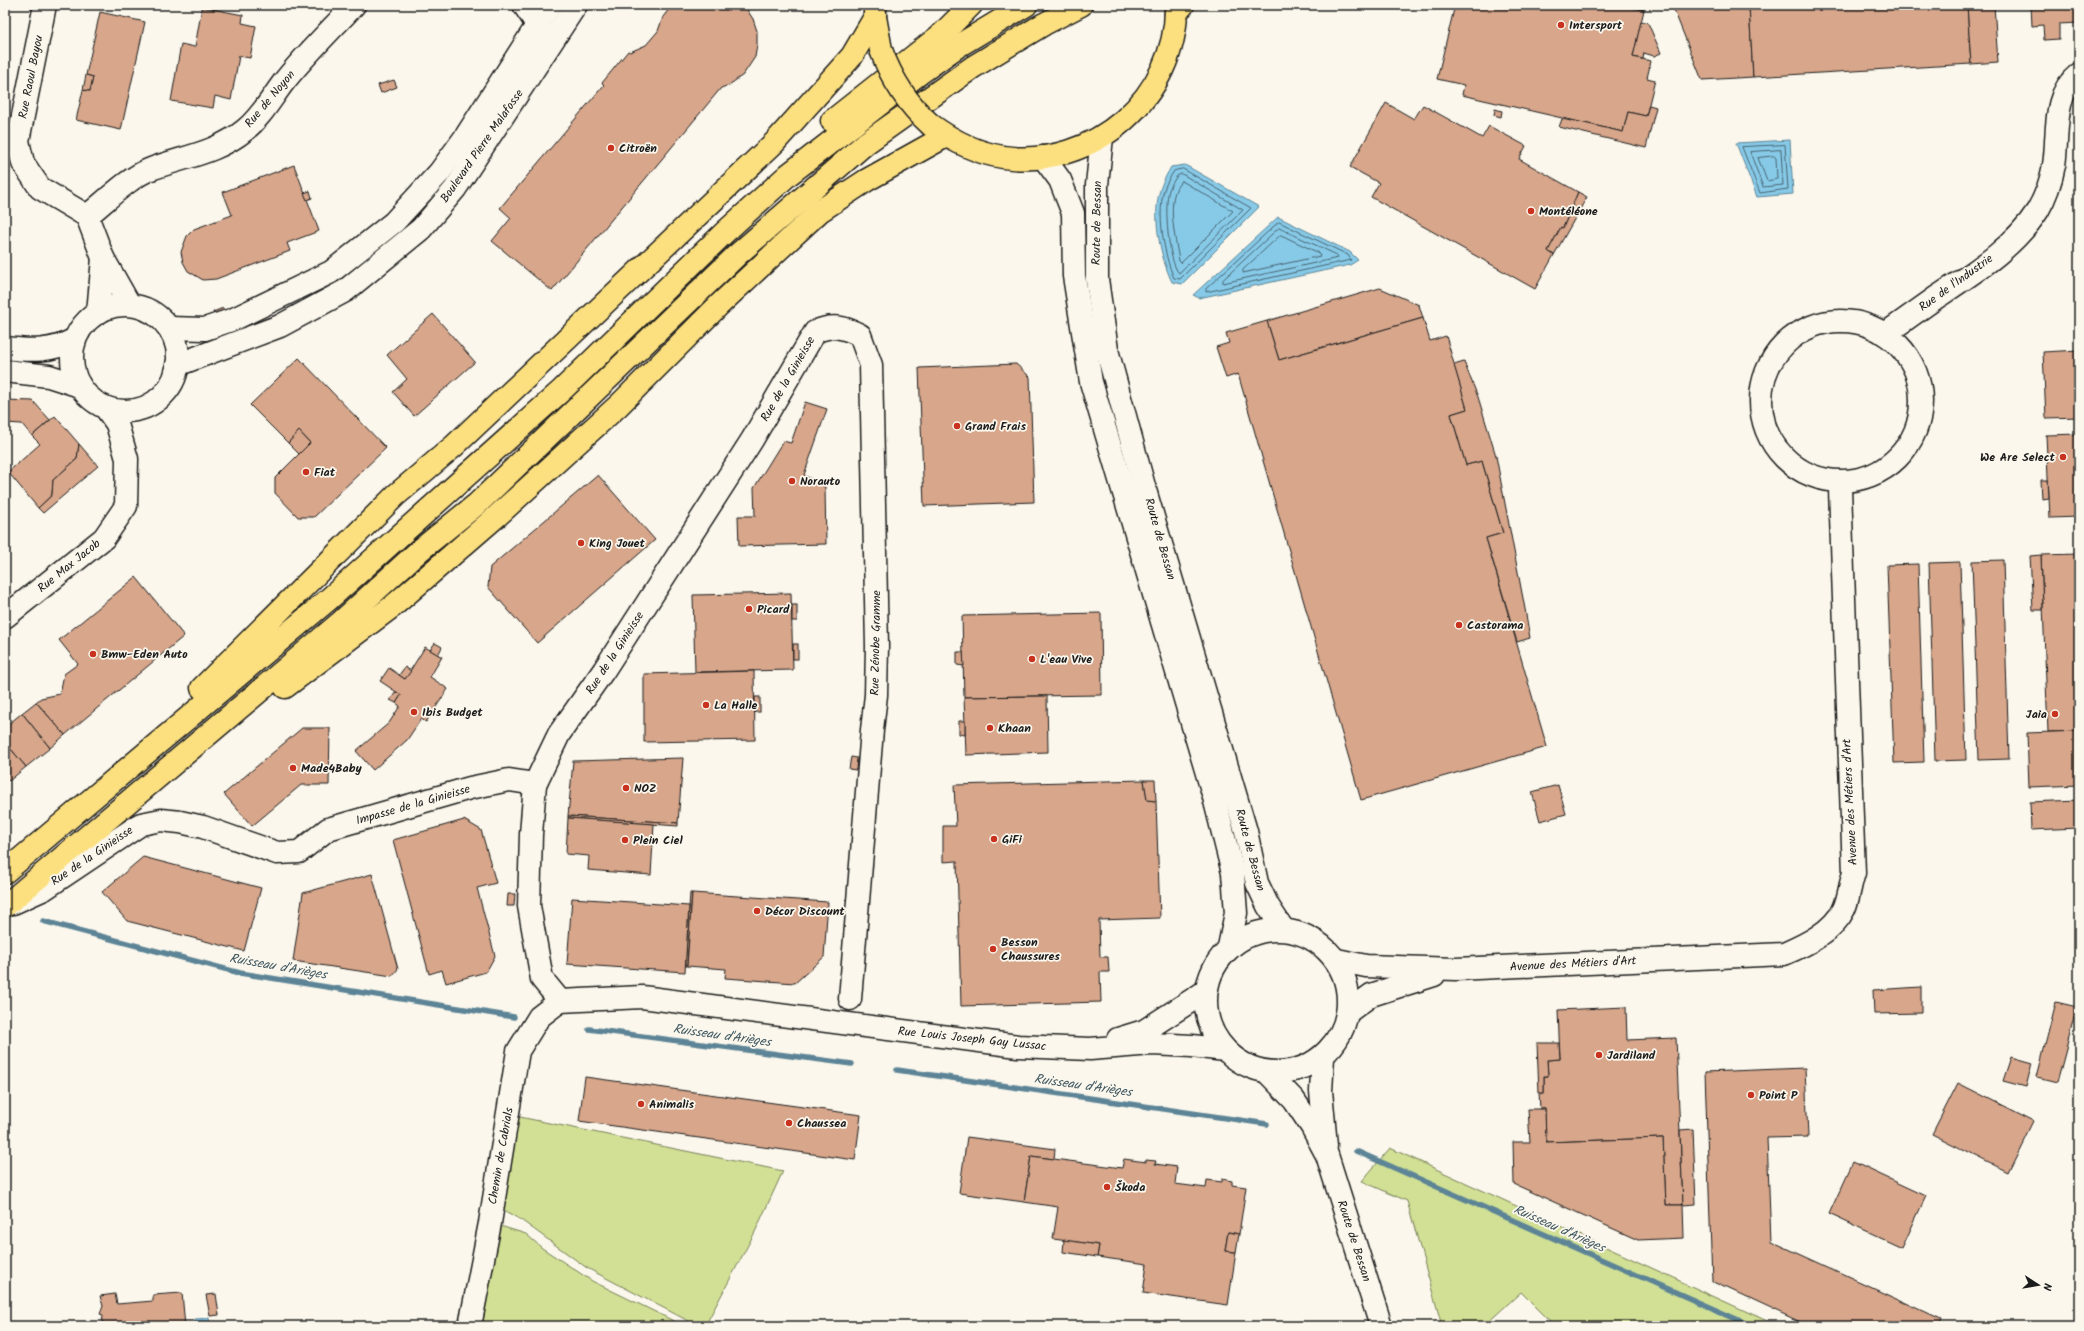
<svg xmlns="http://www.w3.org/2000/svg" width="2084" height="1331" font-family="Kalam,sans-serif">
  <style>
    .green { fill: #d1e094; stroke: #767e58 }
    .water { fill: #87cae8; stroke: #5c8496 }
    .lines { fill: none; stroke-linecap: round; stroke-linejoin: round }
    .shore { stroke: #47626e; stroke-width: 1 }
    .stream { stroke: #5c8496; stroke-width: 5.5 }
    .building { fill: #d7a68b; stroke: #1c1c1c }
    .minor-casing { stroke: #1c1c1c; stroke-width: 25 }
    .major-casing { stroke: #1c1c1c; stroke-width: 25 }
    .highway-casing { stroke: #1c1c1c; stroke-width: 25 }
    .minor { stroke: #fbf7ec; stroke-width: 22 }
    .major { stroke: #fce080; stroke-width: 22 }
    .highway { stroke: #fce080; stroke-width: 22 }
    .major-bridge-casing { stroke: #1c1c1c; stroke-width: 25; stroke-linecap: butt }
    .major-bridge { stroke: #fce080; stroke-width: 22 }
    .poi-dot { fill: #c8321e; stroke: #fbf7ec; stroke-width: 1.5 }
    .labels { text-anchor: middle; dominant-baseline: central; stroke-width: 3.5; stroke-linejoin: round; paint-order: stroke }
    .poi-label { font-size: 12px; font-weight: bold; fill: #1c1c1c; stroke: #fbf7ec; text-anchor: start }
    .street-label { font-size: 12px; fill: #1c1c1c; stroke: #fbf7ec }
    .water-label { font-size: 13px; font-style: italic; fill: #415963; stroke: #fbf7ec }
  </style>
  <rect width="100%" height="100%" fill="#fbf7ec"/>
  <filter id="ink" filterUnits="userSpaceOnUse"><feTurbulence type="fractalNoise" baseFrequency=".025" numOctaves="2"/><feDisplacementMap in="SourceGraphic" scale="8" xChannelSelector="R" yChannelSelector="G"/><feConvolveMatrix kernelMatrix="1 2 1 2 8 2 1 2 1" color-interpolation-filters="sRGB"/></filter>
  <g filter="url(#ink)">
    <!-- green -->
    <g class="green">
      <polygon points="515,1116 783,1171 755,1232 705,1326 698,1326 587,1268 521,1220 496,1206"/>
      <polygon points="1390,1148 1778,1326 1555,1326 1521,1292 1484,1326 1442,1326 1407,1201 1362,1181"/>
      <polygon points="497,1225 526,1234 542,1248 592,1281 684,1326 477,1326"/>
    </g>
    <!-- water -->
    <g class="water">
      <polygon points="1790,140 1793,194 1757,197 1736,143"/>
      <path d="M 1185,165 L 1259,207 L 1182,284 L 1172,282 C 1160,257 1151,213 1161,187 C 1163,180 1168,173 1171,167 Z"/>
      <polygon points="1278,217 1350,252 1358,260 1350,265 1199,298 1193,295"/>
      <polygon points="209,1318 210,1326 196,1326 195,1319"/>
    </g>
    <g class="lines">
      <!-- shore -->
      <g class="shore">
        <polygon points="1785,145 1788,189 1760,193 1742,147"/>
        <polygon points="1781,150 1783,185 1763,187 1750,152"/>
        <polygon points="1774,156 1776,158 1777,179 1767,181 1758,158"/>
        <path d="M 1183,169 L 1251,208 L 1180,279 L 1174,278 C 1164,256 1156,211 1165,187 C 1167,182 1171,176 1174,171 Z"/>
        <path d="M 1182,174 L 1243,210 L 1179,273 C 1168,262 1164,205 1169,190 C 1171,185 1174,180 1177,176 Z"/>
        <path d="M 1182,181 L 1233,211 L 1181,263 L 1179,261 C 1176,240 1164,196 1182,181 Z"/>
        <polygon points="1279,222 1348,255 1351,260 1206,292 1206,289"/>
        <polygon points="1279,228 1337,255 1338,258 1223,283 1223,280"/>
        <polygon points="1281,235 1319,253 1320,256 1243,273 1243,270"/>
      </g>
      <!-- stream -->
      <g class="stream">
        <polyline points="43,921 240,973 514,1017"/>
        <polyline points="589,1029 852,1064"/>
        <polyline points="897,1070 1267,1124"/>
        <polyline points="1356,1151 1752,1326"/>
      </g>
    </g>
    <!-- building -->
    <g class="building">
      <polygon points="672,5 744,5 753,19 757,31 757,45 755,57 743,75 729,85 721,88 552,291 492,241 511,218 500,208 604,85 602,83 628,51 630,52 646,45 658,31 663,17"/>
      <polygon points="1455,5 1621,5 1644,10 1633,57 1651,61 1647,78 1655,80 1646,116 1628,112 1623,132 1462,95 1464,85 1437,79"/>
      <polygon points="1621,5 1641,5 1644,10"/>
      <polygon points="1672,5 1749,5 1753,77 1702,80"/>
      <polygon points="1749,5 1967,5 1971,64 1753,77"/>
      <polygon points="1967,5 1994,5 1998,62 1971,64"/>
      <polygon points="2031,5 2079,5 2079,23 2059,24 2059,39 2044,40 2043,25 2032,26"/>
      <polygon points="202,7 243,15 242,23 256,26 250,58 239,56 231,100 215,96 213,108 171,101 181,44 195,47"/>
      <polygon points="100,12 145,22 121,130 76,120 83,90 90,91 93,77 86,75"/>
      <polygon points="1641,21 1648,23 1661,53 1654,56 1644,53 1643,59 1633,57"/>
      <polygon points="86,75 93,77 90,91 83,90"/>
      <polygon points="394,80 397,87 381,93 378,85"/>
      <polygon points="1386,103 1414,119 1423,105 1482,138 1489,126 1526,146 1519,159 1578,192 1563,228 1561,227 1548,251 1554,255 1535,289 1371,197 1379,183 1350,167"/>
      <polygon points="1649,105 1656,107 1646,148 1559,127 1562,119 1571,121 1571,120 1623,132 1628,112 1646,116"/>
      <polygon points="1495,109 1502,111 1501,117 1494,115"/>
      <polygon points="294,165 319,231 287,243 290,251 216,279 203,280 188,271 183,262 181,252 187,236 194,229 232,215 223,192"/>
      <polygon points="5,187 10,196 5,199"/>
      <polygon points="310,191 312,198 307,200 304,193"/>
      <polygon points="1578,192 1587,197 1554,255 1548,251 1561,227 1563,228"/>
      <polygon points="1380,288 1419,305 1423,318 1279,360 1267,321"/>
      <polygon points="223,308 225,313 215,316 213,312"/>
      <polygon points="433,314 475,362 414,416 393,392 407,379 387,355"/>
      <polygon points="1423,318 1430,341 1446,336 1467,409 1451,414 1466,465 1482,461 1503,533 1486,538 1547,747 1361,800 1238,374 1226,378 1216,347 1229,343 1226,333 1267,321 1279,360"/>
      <polygon points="2079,350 2079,417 2046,418 2043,352"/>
      <polygon points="299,358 386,448 314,517 298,517 275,493 275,478 310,443 299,431 288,443 250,405"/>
      <polygon points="1464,362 1478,397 1496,456 1525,609 1530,638 1517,642 1486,538 1503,533 1482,461 1466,465 1451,414 1467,409 1454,365"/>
      <polygon points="1016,364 1030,377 1034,502 924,506 919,368"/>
      <polygon points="5,400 33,401 50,420 32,436 22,424 5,423"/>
      <polygon points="805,402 827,409 804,475 825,487 826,544 739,546 738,516 755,516 754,488 783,441 791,443"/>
      <polygon points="55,416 79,444 77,459 53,480 52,495 38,508 8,472 40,444 32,436"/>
      <polygon points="299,431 310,443 299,454 288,443"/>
      <polygon points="2079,434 2079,517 2050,518 2046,435"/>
      <polygon points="79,444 98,466 43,513 38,508 52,495 53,480 77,459"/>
      <polygon points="598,475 655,540 537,643 488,587 490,567"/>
      <polygon points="2041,480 2048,480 2049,498 2042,499"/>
      <polygon points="2079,554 2079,731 2048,732 2041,555"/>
      <polygon points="2041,555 2043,610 2033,610 2030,556"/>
      <polygon points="2003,560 2009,759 1979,760 1972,561"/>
      <polygon points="1960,562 1966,760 1935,761 1929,563"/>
      <polygon points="1918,564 1924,762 1894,763 1887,565"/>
      <polygon points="136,577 184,636 65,735 36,702 41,698 60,694 64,674 78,664 59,640"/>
      <polygon points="791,593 793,670 695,672 693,595"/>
      <rect x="792" y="605" width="5" height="16"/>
      <polygon points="1101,613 1102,695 964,697 962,616"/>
      <polygon points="435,643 442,647 438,655 430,650"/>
      <rect x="793" y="644" width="5" height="15"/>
      <polygon points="425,647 442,657 430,677 448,689 426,722 421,719 407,740 373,770 356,751 389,723 400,706 396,703 401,695 380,681 389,668 405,679"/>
      <polygon points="957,652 963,652 964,666 957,665"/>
      <polygon points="405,667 411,671 405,679 399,675"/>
      <polygon points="754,671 755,740 644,742 644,674"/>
      <polygon points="396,692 401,695 396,703 390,700"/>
      <polygon points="1047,696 1048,752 966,755 964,697"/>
      <rect x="755" y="697" width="5" height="15"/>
      <polygon points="36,702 65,735 50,748 22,713"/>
      <polygon points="22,713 50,748 26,767 5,742 5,727"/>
      <polygon points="959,721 965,721 965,735 959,734"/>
      <polygon points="302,728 330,728 329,785 301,785 252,826 224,794"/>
      <polygon points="2079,731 2079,785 2029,787 2027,733"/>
      <polygon points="5,742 26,767 9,781 5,777"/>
      <polygon points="851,757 857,758 856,770 849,769"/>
      <polygon points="683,758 678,823 568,816 573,761"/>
      <polygon points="1144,780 1147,800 1156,801 1160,918 1099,920 1100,957 1108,957 1109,972 1100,972 1101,1002 961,1006 957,861 943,862 943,826 956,826 954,785"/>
      <polygon points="1144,780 1155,780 1156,801 1147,800"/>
      <polygon points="1558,785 1566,814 1540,821 1532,792"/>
      <polygon points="2079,800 2079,828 2031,830 2030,802"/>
      <polygon points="568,816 678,823 678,826 568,818"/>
      <polygon points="568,818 654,824 651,875 588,870 589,856 566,854"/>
      <polygon points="464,820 481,830 496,883 477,888 495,956 486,972 446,983 442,970 429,974 393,840"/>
      <polygon points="143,857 261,888 244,951 127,921 102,892"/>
      <polygon points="372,874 398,969 392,976 293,961 303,893"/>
      <polygon points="690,893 692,893 687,966 685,966"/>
      <polygon points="692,893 828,902 824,957 795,983 725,978 726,969 687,966"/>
      <polygon points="508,894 515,894 514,906 507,906"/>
      <polygon points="572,898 689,906 685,972 567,964"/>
      <polygon points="1921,987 1921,1013 1874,1014 1873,990"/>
      <polygon points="2056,1002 2077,1007 2057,1082 2037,1077"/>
      <polygon points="1626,1007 1627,1040 1676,1038 1683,1205 1666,1205 1663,1138 1546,1142 1545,1109 1540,1109 1539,1093 1544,1093 1544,1076 1548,1076 1547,1060 1560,1059 1558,1010"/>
      <polygon points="1537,1043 1559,1043 1560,1059 1547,1060 1548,1076 1544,1076 1544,1093 1539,1093"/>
      <polygon points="2011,1057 2032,1063 2026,1087 2003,1081"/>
      <polygon points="1805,1068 1808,1137 1767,1138 1771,1241 1941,1319 1938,1326 1809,1326 1712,1281 1705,1072"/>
      <polygon points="585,1077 861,1115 855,1160 579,1121"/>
      <polygon points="1958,1083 2033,1121 2008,1172 1932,1134"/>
      <polygon points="1528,1109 1545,1109 1546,1142 1663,1138 1666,1205 1683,1205 1684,1238 1638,1240 1514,1184 1513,1142 1530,1142"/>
      <polygon points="1693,1129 1696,1204 1683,1205 1680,1130"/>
      <polygon points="967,1137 1055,1149 1054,1159 1031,1156 1024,1202 959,1193"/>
      <polygon points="1031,1156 1122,1168 1124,1159 1146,1162 1146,1160 1156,1161 1155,1164 1177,1167 1175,1184 1206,1188 1207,1180 1222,1182 1222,1179 1232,1181 1232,1185 1246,1187 1239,1234 1228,1232 1225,1251 1236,1252 1228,1305 1143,1293 1147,1264 1097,1257 1099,1245 1053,1239 1058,1207 1024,1202"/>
      <polygon points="1853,1162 1926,1196 1902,1248 1829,1214"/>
      <polygon points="1228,1232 1239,1234 1236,1252 1225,1251"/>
      <polygon points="1064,1240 1099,1245 1097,1257 1063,1252"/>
      <polygon points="182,1293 185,1326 102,1326 103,1315 100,1314 103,1306 100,1296 115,1294 117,1304 153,1301 153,1295"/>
      <polygon points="216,1294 219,1315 210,1316 206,1295"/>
    </g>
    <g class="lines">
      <!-- minor casing -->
      <g class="minor-casing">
        <g id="minor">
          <polyline points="45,5 18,141 23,163 40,188 87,216 103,258 129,304"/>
          <polyline points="524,5 538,26"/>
          <polyline points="1102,137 1097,185 1097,279 1107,350 1145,490 1246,831 1257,883 1268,906 1283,929"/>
          <polyline points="1043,157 1060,180 1073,213 1074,276 1091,382 1214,797 1233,873 1236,913 1229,947"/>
          <path d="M 87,216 C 105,202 129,177 151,169 C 183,157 217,153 245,130 C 261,117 271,99 283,83 C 304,56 330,31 354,5"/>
          <circle cx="125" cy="358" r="53"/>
          <polyline points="98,313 103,258"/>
          <circle cx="1841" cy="401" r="80"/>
          <polyline points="169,328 205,329 234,319 331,272 394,222 439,173 466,136 550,5"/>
          <path d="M 1885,334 C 1903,321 1920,309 1937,297 C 1973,273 2014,248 2038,210 C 2046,196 2051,181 2054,165 C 2059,134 2051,96 2079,74"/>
          <path d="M 5,348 C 31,351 52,352 75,339"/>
          <polyline points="177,365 280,326 345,291 421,229 455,189 576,5"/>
          <polyline points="5,371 49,376 80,386"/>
          <polyline points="5,617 104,538 126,506 127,459 117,424 105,407"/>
          <polyline points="13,903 44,889 141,824 161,820 180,822 203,827 277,853 299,852 328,829 470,788 509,780 535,784"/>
          <circle cx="1277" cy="1001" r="71"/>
          <path d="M 1337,960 L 1366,966 L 1456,969 L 1784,954 C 1805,945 1833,932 1844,909 C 1849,898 1850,884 1854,873 L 1840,489 L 1837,482"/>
          <path d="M 560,1001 L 542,979 L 529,906 L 531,834 L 535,784 L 559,734 L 604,670 L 752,440 L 815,332 C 832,324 844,327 860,335 L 871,365 L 877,646 L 876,695 L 872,730 L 850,999"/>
          <polyline points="560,1001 642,997 1018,1046 1090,1049 1152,1044 1192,1046 1225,1050"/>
          <polyline points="1348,1012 1371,995 1434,975"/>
          <polyline points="1118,1039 1144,1031 1206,991"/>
          <polyline points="1323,1057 1321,1091 1326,1146"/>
          <polyline points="1268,1073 1294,1100 1312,1127 1327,1155 1381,1326"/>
          <polyline points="470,1326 490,1223 518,1051 539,1017 560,1001"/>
        </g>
      </g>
      <!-- major casing -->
      <g class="major-casing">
        <g id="major">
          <polyline points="875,5 875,17 881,50"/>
          <path d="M 931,125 C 953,141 976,153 1003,157 C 1093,170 1178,96 1176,5"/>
        </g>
      </g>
      <!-- highway casing -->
      <g class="highway-casing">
        <g id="highway">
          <polyline points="1176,13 1183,5"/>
          <polyline points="832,121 942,34 971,5"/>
          <polyline points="285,687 393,606 497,516 619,405 720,304 820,211 867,180 946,136"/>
          <polyline points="202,688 396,495 454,446 775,142 852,56 875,17"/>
          <polyline points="5,872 329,599 562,390 724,233 788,175 920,73 958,46 1026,5"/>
          <polyline points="5,906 341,622 419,551 477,504 737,255 866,143 973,67 1044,24 1081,5"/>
        </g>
      </g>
      <!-- minor -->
      <use href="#minor" class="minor"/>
      <!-- major -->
      <use href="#major" class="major"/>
      <!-- highway -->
      <use href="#highway" class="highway"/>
      <!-- major-bridge casing -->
      <g class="major-bridge-casing">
        <path id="major-bridge" d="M 881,50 C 892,80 907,104 931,125"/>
      </g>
      <!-- major-bridge -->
      <use href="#major-bridge" class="major-bridge"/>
    </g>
  </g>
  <!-- markers -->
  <g class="poi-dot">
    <circle cx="1561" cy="25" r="4"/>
    <circle cx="611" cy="148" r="4"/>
    <circle cx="1531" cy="211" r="4"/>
    <circle cx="957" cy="426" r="4"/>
    <circle cx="2063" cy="457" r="4"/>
    <circle cx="306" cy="472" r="4"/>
    <circle cx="792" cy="481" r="4"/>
    <circle cx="581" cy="543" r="4"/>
    <circle cx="749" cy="609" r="4"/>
    <circle cx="1459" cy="625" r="4"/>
    <circle cx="93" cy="654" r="4"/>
    <circle cx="1032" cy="659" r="4"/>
    <circle cx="706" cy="705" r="4"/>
    <circle cx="414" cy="712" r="4"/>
    <circle cx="2055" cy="714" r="4"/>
    <circle cx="990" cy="728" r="4"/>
    <circle cx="293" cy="768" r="4"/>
    <circle cx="626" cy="788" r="4"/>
    <circle cx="994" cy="839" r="4"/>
    <circle cx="625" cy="840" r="4"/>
    <circle cx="757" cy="911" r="4"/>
    <circle cx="993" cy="949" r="4"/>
    <circle cx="1599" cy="1055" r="4"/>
    <circle cx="1751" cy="1095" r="4"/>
    <circle cx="641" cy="1104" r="4"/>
    <circle cx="789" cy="1123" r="4"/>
    <circle cx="1107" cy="1187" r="4"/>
  </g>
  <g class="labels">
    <!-- poi labels -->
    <g class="poi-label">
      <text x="1569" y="25">Intersport</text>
      <text x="619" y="148">Citroën</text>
      <text x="1539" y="211">Montéléone</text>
      <text x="965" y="426">Grand Frais</text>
      <text x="2055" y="457" text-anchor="end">We Are Select</text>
      <text x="314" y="472">Fiat</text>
      <text x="800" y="481">Norauto</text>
      <text x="589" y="543">King Jouet</text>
      <text x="757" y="609">Picard</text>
      <text x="1467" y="625">Castorama</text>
      <text x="101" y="654">Bmw-Eden Auto</text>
      <text x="1040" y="659">L'eau Vive</text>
      <text x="714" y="705">La Halle</text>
      <text x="422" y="712">Ibis Budget</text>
      <text x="2047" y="714" text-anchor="end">Jaia</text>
      <text x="998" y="728">Khaan</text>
      <text x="301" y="768">Made4Baby</text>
      <text x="634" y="788">NOZ</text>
      <text x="1002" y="839">GiFi</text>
      <text x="633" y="840">Plein Ciel</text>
      <text x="765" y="911">Décor Discount</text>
      <text x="1001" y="942">Besson<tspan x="1001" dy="14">Chaussures</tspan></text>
      <text x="1607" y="1055">Jardiland</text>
      <text x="1759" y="1095">Point P</text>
      <text x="649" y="1104">Animalis</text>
      <text x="797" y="1123">Chaussea</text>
      <text x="1115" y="1187">Škoda</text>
    </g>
    <!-- street labels -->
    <g class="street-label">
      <text transform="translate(31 77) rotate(-79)">Rue Raoul Bayou</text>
      <text transform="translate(270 99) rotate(-50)">Rue de Noyon</text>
      <text transform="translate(482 146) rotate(-55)">Boulevard Pierre Malafosse</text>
      <text transform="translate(1097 223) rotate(-89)">Route de Bessan</text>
      <text transform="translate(1956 283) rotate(-36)">Rue de l'Industrie</text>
      <text transform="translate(788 379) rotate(-60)">Rue de la Ginieisse</text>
      <text transform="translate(1160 539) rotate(74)">Route de Bessan</text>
      <text transform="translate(69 566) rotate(-39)">Rue Max Jacob</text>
      <text transform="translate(876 643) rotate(-89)">Rue Zénobe Gramme</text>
      <text transform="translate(615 653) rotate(-57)">Rue de la Ginieisse</text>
      <text transform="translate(1850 802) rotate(-93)">Avenue des Métiers d'Art</text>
      <text transform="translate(413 805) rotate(-16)">Impasse de la Ginieisse</text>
      <text transform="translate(1250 850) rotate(75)">Route de Bessan</text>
      <text transform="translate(92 856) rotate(-34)">Rue de la Ginieisse</text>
      <text transform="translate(1573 964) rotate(-3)">Avenue des Métiers d'Art</text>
      <text transform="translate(972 1039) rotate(6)">Rue Louis Joseph Gay Lussac</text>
      <text transform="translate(501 1156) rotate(-80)">Chemin de Cabrials</text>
      <text transform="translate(1354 1241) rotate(72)">Route de Bessan</text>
    </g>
    <!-- water labels -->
    <g class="water-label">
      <text transform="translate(278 967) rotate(10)">Ruisseau d'Arièges</text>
      <text transform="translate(722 1036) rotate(8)">Ruisseau d'Arièges</text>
      <text transform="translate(1083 1086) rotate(8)">Ruisseau d'Arièges</text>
      <text transform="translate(1559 1229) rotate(24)">Ruisseau d'Arièges</text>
    </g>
  </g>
  <!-- margin -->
  <rect width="2084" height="1331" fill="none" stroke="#fbf7ec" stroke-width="20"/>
  <rect x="10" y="10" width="2064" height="1311" fill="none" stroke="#1c1c1c" stroke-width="1.5" filter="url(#ink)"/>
  <!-- north arrow -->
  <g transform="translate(2038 1285) rotate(102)" stroke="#fbf7ec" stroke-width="3" paint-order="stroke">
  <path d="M0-3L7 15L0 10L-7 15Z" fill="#1c1c1c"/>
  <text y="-6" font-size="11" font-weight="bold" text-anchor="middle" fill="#1c1c1c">N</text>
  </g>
</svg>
